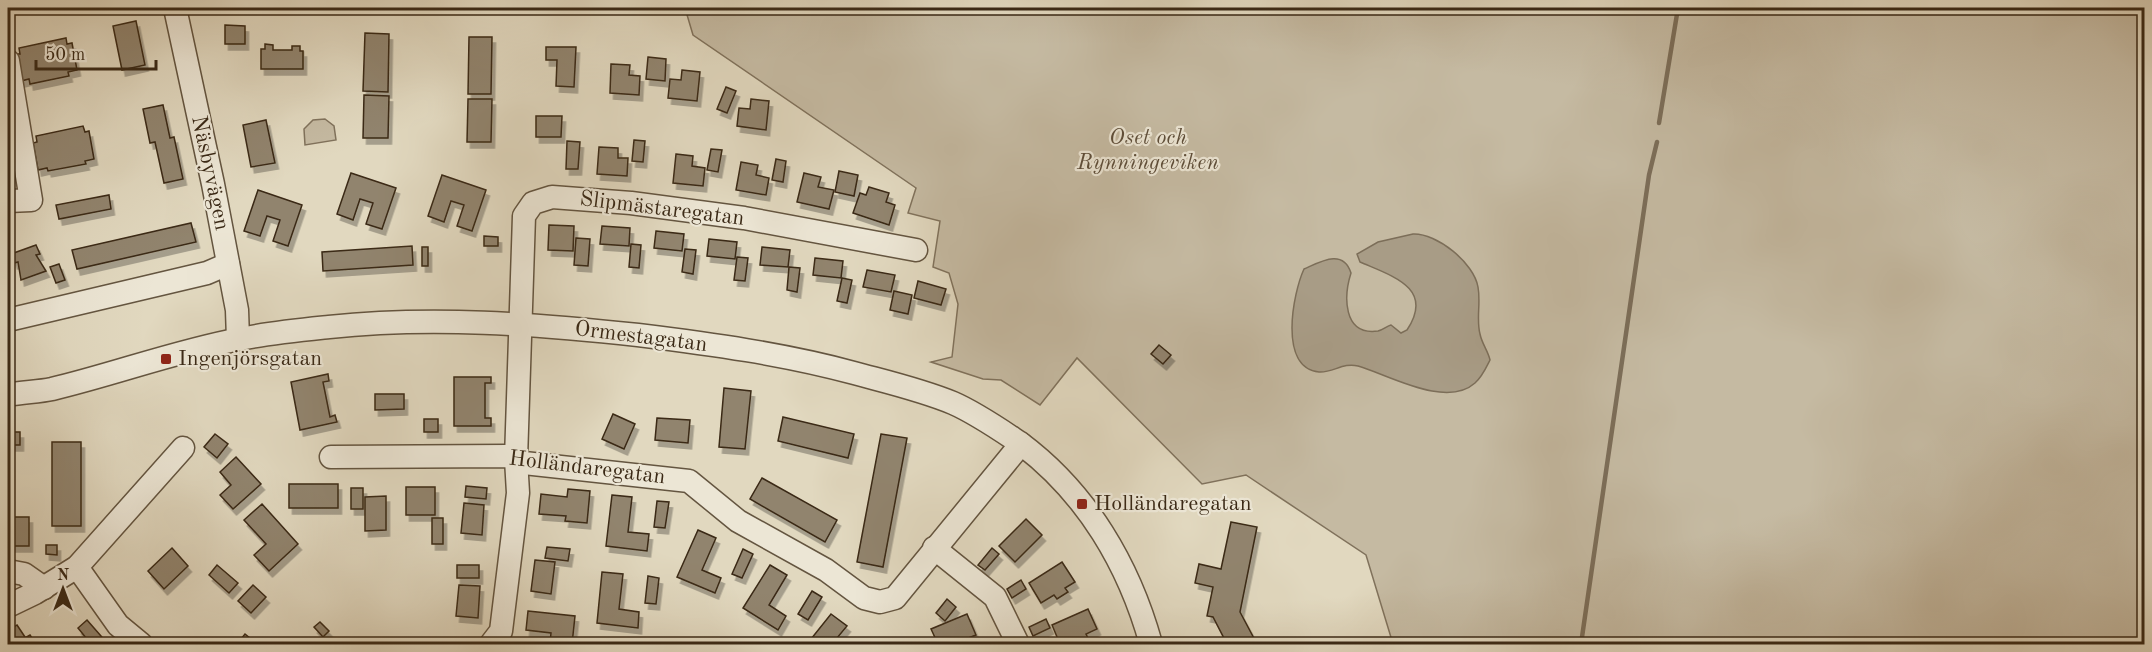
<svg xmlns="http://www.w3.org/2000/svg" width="2152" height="652" font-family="'Old Standard TT',serif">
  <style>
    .green { fill: #c5baa2; stroke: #80725c; stroke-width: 1.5 }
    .water { fill: #a89c86; stroke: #7c6e59; stroke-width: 1.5 }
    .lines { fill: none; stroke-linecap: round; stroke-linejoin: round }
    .stream { stroke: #7c6e59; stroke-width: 4.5 }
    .building { fill: #91846e; stroke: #3a2916; stroke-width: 1.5; filter: url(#shadow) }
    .minor-casing { stroke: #645540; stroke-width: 25 }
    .minor { stroke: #ece6d5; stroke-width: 22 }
    .poi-dot { fill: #8f2418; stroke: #ece6d5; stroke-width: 2 }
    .labels { text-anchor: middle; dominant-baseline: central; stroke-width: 4.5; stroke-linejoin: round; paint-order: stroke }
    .park-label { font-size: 22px; font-style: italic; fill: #5d4d39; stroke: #ece6d5 }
    .street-label { font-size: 22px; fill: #3a2916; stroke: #ece6d5 }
    .poi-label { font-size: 22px; fill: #3a2916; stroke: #ece6d5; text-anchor: start }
  </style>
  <defs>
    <filter id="shadow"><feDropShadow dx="3.5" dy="6" stdDeviation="0" flood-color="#0004"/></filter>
  </defs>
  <rect width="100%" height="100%" fill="#e1d8bf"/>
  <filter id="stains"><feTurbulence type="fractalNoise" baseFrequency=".00333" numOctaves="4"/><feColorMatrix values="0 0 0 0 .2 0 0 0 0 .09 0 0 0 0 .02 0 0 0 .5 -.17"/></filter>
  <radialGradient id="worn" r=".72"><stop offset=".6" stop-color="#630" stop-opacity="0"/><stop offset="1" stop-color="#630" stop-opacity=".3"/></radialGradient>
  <!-- green -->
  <g class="green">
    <polygon points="685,8 2144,8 2144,644 1393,644 1366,555 1246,475 1202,484 1077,358 1040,405 1001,380 983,379 931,362 952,357 958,304 949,273 933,267 940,221 908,213 916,188 693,35"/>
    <polygon points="325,119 334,126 336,140 305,145 304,129 313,120"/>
  </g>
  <!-- water -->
  <path class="water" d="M 1413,234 C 1437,233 1474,263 1478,287 C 1481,303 1476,319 1480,334 C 1482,344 1488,351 1490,360 C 1486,368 1482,377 1475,383 C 1446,409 1387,374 1358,366 C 1343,362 1333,373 1319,372 C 1278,368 1293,293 1304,269 C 1320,262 1343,248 1351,273 C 1344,295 1342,336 1378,331 C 1383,330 1387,326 1391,325 L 1401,333 L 1407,330 C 1435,288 1392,276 1360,262 L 1357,254 L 1378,242 Z"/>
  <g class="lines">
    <!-- stream -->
    <g class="stream">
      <polyline points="1659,123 1678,8"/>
      <polyline points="1581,644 1649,175 1657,142"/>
    </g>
  </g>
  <!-- building -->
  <g class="building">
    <polygon points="136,21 145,65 122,70 113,26"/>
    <polygon points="225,25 245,26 245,44 225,44"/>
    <polygon points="365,33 389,34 388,92 363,91"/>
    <polygon points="469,37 492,37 491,94 468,94"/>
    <polygon points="66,38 67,44 72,43 77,70 68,72 69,76 30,84 29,79 21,81 16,54 20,54 19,48"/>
    <polygon points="265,44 273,45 273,50 292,50 292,46 300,46 300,51 303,51 303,69 261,69 261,49 265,49"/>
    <polygon points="546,47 576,47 574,87 556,86 557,60 546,60"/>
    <polygon points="648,57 666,59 665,81 646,79"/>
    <polygon points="611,64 630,65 629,75 640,76 639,95 610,93"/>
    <polygon points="682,70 700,72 697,101 668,98 670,79 681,80"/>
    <polygon points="726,87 736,91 727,113 717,109"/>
    <polygon points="364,95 389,96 388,138 363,138"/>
    <polygon points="468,99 492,99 491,142 467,142"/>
    <polygon points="751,99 769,101 766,130 737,126 739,108 750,109"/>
    <polygon points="163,105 170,138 174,137 183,179 164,183 155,142 150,143 143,109"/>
    <polygon points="536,116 562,116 561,137 536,137"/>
    <polygon points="266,120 275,163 251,167 243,125"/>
    <polygon points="83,126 85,132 89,131 94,159 85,161 86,164 48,171 47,168 38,170 33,143 37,142 36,136"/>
    <polygon points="634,140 645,141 643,162 632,161"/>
    <polygon points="567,141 580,142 578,169 566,169"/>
    <polygon points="599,147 618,148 618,158 628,158 627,176 597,174"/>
    <polygon points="711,149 722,150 718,172 707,170"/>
    <polygon points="676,154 693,156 692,166 705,168 703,186 673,183"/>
    <polygon points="776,159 786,161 783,182 772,180"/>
    <polygon points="741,162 758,165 756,175 769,178 766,195 736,190"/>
    <polygon points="839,171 858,175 854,196 835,192"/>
    <polygon points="351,173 396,188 382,229 366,224 373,203 360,199 353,220 337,214"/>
    <polygon points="804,173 821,177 818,187 834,190 829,209 797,202"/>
    <polygon points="442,175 486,190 472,231 457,226 464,205 451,201 444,222 428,216"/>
    <polygon points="869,187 889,193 886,202 895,205 889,225 853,213 860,193 866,195"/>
    <polygon points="258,190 302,205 288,246 273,241 280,220 267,216 260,236 244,231"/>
    <polygon points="109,195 111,209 59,219 56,205"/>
    <polygon points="191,223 196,242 77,269 72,250"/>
    <polygon points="549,225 574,226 573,251 548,250"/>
    <polygon points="602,226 630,228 629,246 600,244"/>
    <polygon points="656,231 684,234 682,251 654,248"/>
    <polygon points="484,236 498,237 498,246 484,246"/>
    <polygon points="576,238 590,239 588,266 574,265"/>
    <polygon points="709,239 737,242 735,259 707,256"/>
    <polygon points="631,244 641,245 639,268 629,267"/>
    <polygon points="36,245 40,254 36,255 46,271 21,280 18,262 14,263 11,254"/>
    <polygon points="412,246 413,265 323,271 322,252"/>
    <rect x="422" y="247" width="6" height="19"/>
    <polygon points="762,247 790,250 788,267 760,265"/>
    <polygon points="685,249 696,250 693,274 682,272"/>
    <polygon points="737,257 748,258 745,281 734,280"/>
    <polygon points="815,258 843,261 841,278 813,275"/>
    <polygon points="59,264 65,280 56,283 50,267"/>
    <polygon points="789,267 800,268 797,292 787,290"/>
    <polygon points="867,270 895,275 891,292 863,287"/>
    <polygon points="842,278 852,280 847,303 837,301"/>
    <polygon points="918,281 946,289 941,305 914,298"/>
    <polygon points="894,291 912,295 908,314 890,310"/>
    <polygon points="1159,345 1171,355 1163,364 1151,354"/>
    <polygon points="328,374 329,381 323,382 330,417 335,415 337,422 300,430 291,382"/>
    <polygon points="454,377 491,377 491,383 485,383 485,418 491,418 491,426 454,426"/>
    <polygon points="724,388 751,391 745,449 719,447"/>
    <polygon points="375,394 404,394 404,409 375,410"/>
    <polygon points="613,414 635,424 624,449 602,439"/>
    <polygon points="783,417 854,434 848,458 778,441"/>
    <polygon points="657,418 690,420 688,443 655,440"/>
    <rect x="424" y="419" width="14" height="13"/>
    <rect x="8" y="432" width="12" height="13"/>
    <polygon points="215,434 228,444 217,458 204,447"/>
    <polygon points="881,434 907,438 883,567 857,562"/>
    <rect x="52" y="442" width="29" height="84"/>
    <polygon points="236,457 261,484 233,509 220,495 231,485 220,472"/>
    <polygon points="762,478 837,520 825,542 750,499"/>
    <rect x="289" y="484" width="49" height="24"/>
    <polygon points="466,486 487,488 486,499 465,497"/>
    <rect x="406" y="487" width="29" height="28"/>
    <rect x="351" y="488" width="12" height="21"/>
    <polygon points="568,489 590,491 587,523 565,521 566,516 539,514 541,494 567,497"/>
    <polygon points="612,495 632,497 628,532 649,534 647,551 606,546"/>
    <polygon points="386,496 386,530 365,531 365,497"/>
    <polygon points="657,501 669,502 665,528 654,527"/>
    <polygon points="464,503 484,505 482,535 461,533"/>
    <polygon points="262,504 298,544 269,571 254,555 266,544 244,520"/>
    <rect x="8" y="517" width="21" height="29"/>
    <rect x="432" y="518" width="11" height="26"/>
    <polygon points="1026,519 1042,535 1015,562 999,546"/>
    <polygon points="1231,522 1257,527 1240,612 1257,644 1227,644 1213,617 1207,616 1213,587 1195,583 1199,564 1221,569"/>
    <polygon points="698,530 716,538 702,570 721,578 715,593 677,577"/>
    <polygon points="46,545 57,545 57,555 46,554"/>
    <polygon points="547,547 570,549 568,561 545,558"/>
    <polygon points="172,548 188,566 164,589 148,571"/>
    <polygon points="992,548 999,554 985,570 978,565"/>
    <polygon points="743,549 753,554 742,578 732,574"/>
    <polygon points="535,560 555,562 551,594 531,591"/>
    <polygon points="1062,562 1075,582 1065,588 1068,592 1057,599 1054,595 1041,603 1029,583"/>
    <polygon points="217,565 238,583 229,593 209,575"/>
    <rect x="457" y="565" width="22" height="13"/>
    <polygon points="770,565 787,575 769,605 786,616 778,630 743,608"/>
    <polygon points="602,572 623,574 619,609 639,612 638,628 597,623"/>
    <polygon points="648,576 659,578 656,604 645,603"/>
    <polygon points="1021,580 1026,589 1012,598 1007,589"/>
    <polygon points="253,585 266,597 251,613 238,601"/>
    <polygon points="459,585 480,586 478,618 456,616"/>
    <polygon points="812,591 822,597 808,620 798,614"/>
    <polygon points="947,599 956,607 945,621 936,613"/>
    <polygon points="1088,609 1097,629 1086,634 1088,638 1076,643 1074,640 1060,644 1052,625"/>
    <polygon points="528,611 575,616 572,644 550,643 551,633 526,630"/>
    <polygon points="831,614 847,626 832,644 807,644"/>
    <polygon points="967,614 976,635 953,644 938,644 931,629"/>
    <polygon points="1046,619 1050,628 1033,636 1029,627"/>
    <polygon points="87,620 108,644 80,644 87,639 78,628"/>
    <polygon points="320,622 329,631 323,637 314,627"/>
    <polygon points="17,625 25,637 13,644 8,644 8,631"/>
    <polygon points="245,634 256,643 256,644 237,644"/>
    <polygon points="30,635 36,644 14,644"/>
  </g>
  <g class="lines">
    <!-- minor casing -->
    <g class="minor-casing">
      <g id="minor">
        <polyline points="175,8 213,184 237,310 238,339"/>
        <polyline points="8,61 31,200 8,201"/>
        <polyline points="8,320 207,273 228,264"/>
        <path d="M 8,395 C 22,392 38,392 52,389 C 115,374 176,351 240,339 C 269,333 300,330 329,327 C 432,316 536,324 638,335 C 711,344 784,354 854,373 C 887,382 922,390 953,403 C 976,413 999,429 1020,443 C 1087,493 1129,565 1151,644"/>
        <polyline points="331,457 508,456 524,463 689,481 738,521 826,570 864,598 880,602 895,598 1021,444"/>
        <polyline points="934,548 995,597 1018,644"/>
        <polyline points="77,567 118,625 141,644"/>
        <polyline points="8,571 24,574 44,588"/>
        <polyline points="8,606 35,593 77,567 183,448"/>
        <polyline points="491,644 501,631 518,493 516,459 524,216 533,203 552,197 631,203 744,218 916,250"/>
      </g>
    </g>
    <!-- minor -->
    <use href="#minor" class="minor"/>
  </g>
  <!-- markers -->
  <g class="poi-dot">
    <rect x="160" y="353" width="12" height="12" rx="3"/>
    <rect x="1076" y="498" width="12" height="12" rx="3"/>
  </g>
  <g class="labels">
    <!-- park labels -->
    <g class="park-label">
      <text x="1148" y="138">Oset och<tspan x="1148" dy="25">Rynningeviken</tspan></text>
    </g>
    <!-- street labels -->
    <g class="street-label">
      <text transform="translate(210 173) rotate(78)">Näsbyvägen</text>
      <text transform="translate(662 209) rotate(7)">Slipmästaregatan</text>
      <text transform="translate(641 337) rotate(7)">Ormestagatan</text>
      <text transform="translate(587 468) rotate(7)">Holländaregatan</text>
    </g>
    <!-- poi labels -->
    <g class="poi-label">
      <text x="178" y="359">Ingenjörsgatan</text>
      <text x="1094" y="504">Holländaregatan</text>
    </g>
  </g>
  <!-- margin -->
  <rect width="2152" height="652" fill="none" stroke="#e1d8bf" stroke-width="30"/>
  <rect x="9" y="9" width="2134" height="634" fill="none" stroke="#3a2916" stroke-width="3"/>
  <rect x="15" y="15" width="2122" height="622" fill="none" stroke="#3a2916" stroke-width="1.5"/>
  <!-- north arrow -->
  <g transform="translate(63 589)" stroke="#ece6d5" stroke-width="4.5" paint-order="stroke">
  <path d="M0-4.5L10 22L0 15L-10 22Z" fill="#3a2916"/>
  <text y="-9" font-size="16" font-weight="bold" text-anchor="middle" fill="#3a2916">N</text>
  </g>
  <!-- scale -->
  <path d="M36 60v9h120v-9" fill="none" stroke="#3a2916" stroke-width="3"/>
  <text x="45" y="60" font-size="18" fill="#3a2916" stroke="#ece6d5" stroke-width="4.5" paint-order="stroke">50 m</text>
  <rect width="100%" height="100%" filter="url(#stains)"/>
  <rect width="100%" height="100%" fill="url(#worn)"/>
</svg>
